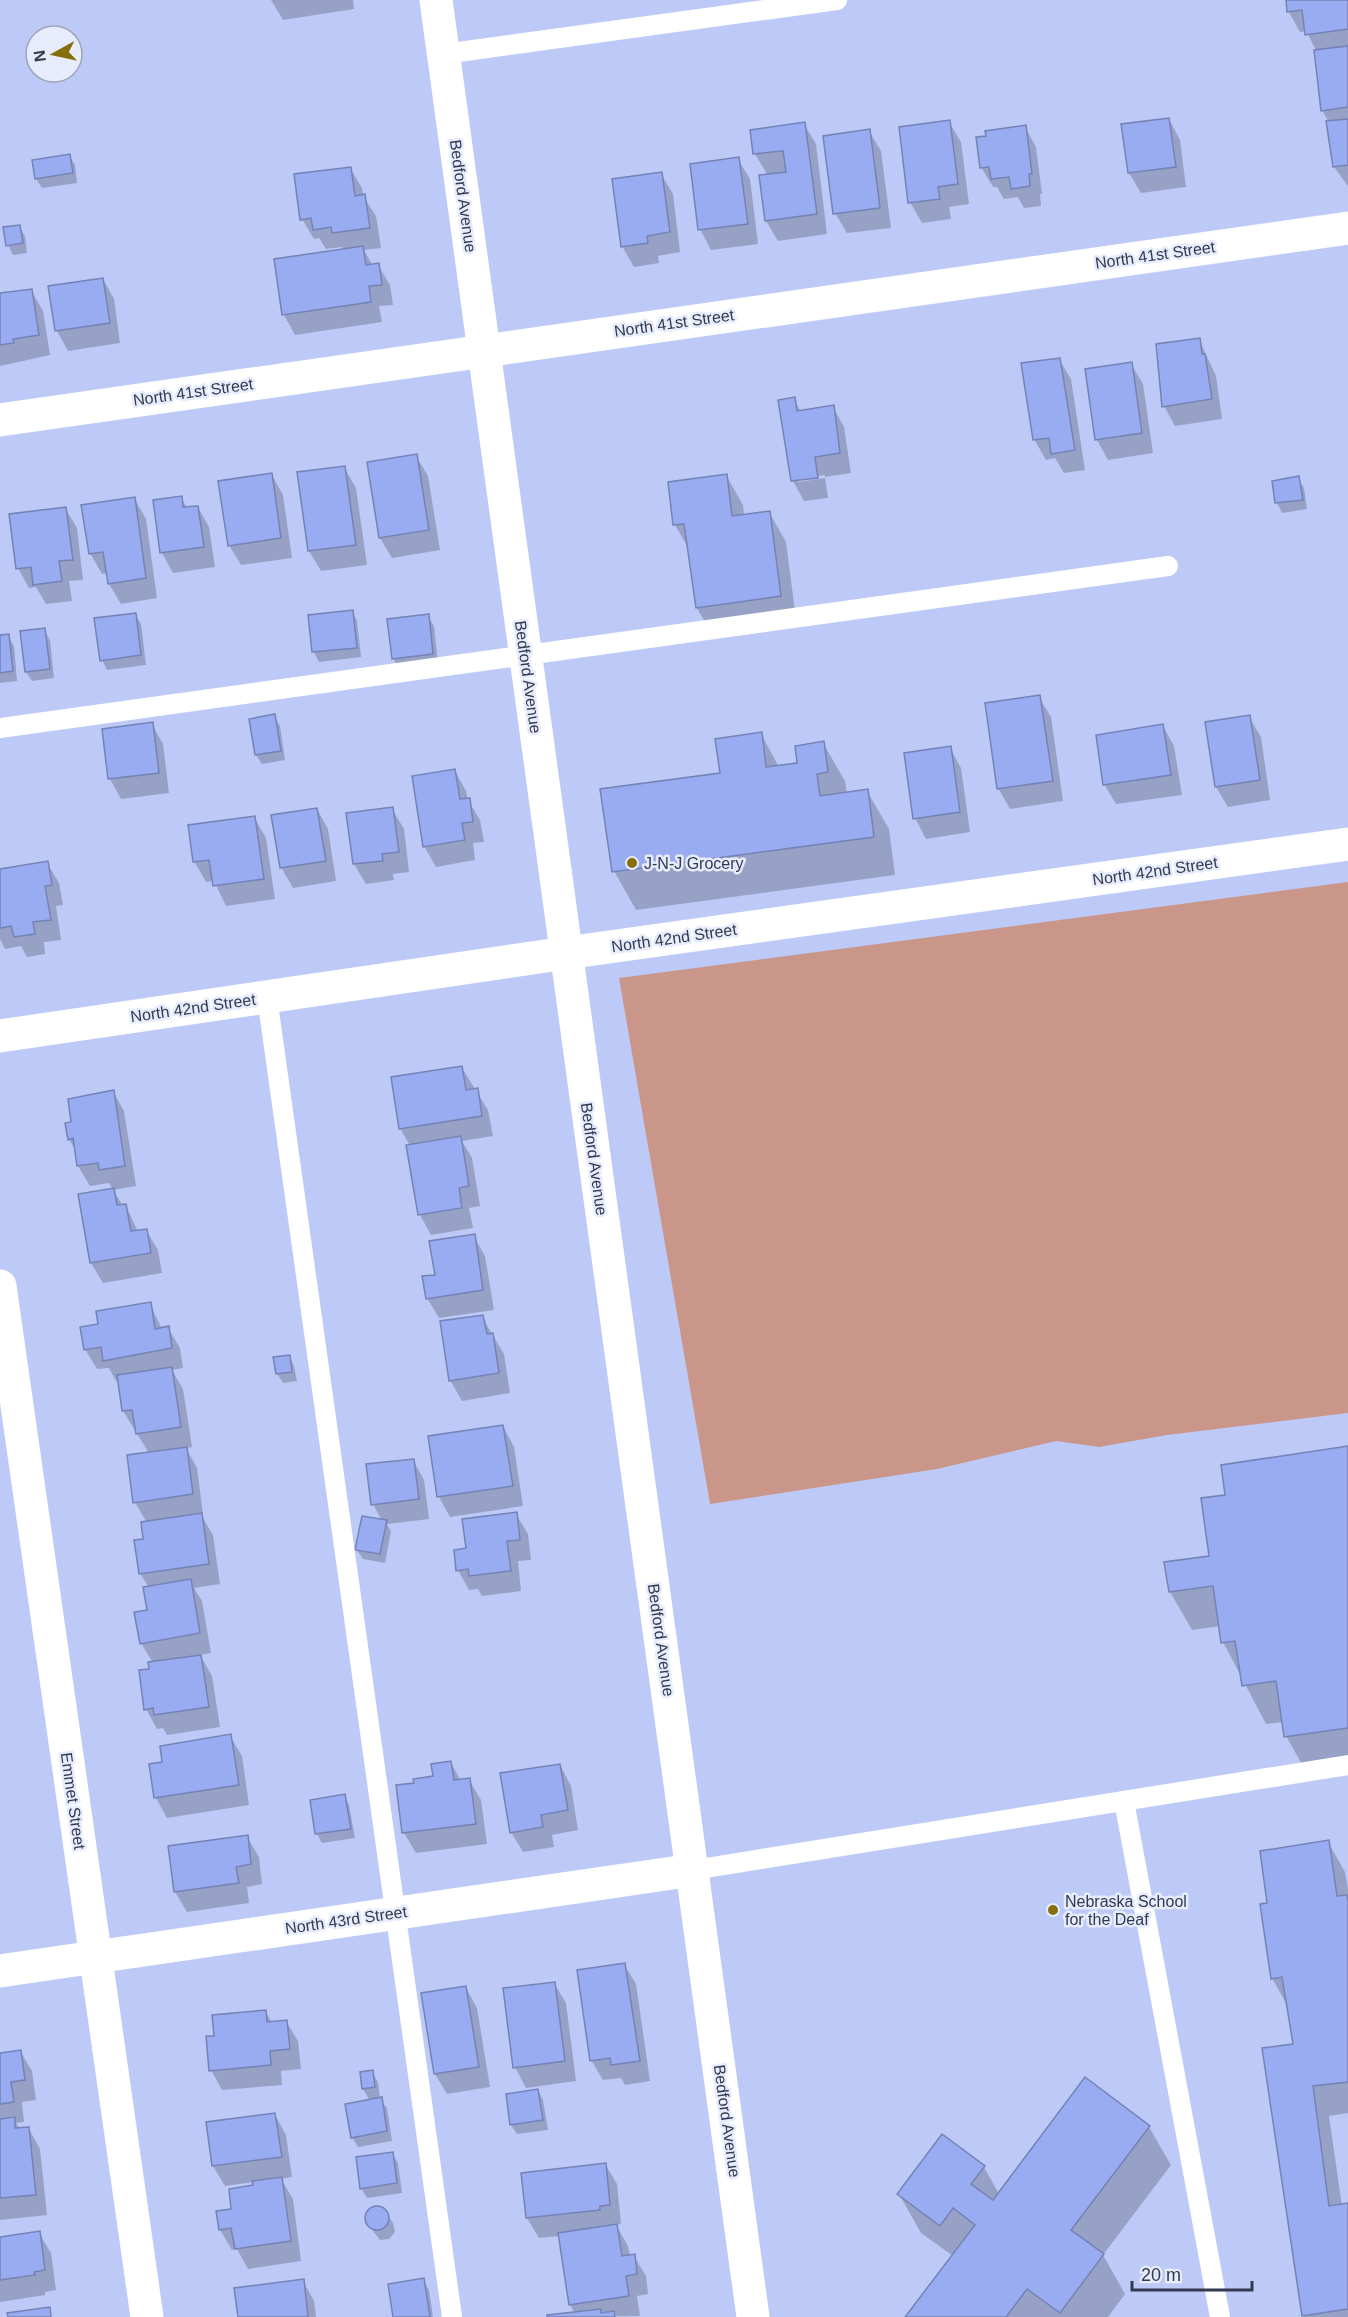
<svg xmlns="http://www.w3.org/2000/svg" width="1348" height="2317" font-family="Arial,sans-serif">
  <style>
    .green { fill: #cb968a }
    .shadow { fill: #0003; fill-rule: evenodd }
    .building { fill: #99abf1; stroke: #7482b5; stroke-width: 1.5 }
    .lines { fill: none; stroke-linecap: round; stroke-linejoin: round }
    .service { stroke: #fff; stroke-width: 20 }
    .minor { stroke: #fff; stroke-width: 33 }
    .tertiary { stroke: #fff; stroke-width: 33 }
    .poi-dot { fill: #876e0d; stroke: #e7ecfd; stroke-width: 2 }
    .labels { text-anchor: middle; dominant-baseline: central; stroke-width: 5; stroke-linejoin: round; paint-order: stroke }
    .street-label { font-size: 16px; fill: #33394f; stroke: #e7ecfd }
    .poi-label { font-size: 16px; fill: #33394f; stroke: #e7ecfd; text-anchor: start }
  </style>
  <rect width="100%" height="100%" fill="#bdcaf7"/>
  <!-- green -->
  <polygon class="green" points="1348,882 1348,1413 1167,1435 1099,1447 1056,1441 937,1469 710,1504 619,978"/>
  <!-- shadow -->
  <g class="shadow">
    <polygon points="271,0 353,0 354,9 283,20"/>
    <polygon points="1287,0 1348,0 1348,186 1334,167 1329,123 1322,110 1317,52 1306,31 1300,32 1289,12"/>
    <polygon points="1169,119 1180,140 1186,187 1141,193 1129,173"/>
    <polygon points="949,122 961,142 969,204 949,207 951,219 922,223 910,202"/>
    <polygon points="804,124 816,144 827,234 778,241 766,221 768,176 755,154 752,131"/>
    <polygon points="1025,127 1036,147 1042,194 1040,194 1041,206 1024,208 1018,197 1004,199 997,187 993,187 981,167"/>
    <polygon points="869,131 881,151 891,228 847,233 835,213"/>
    <polygon points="69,156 75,165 77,183 42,188 36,179"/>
    <polygon points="738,159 750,179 758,244 711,250 700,229"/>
    <polygon points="350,168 362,188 363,196 376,216 381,248 364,250 373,266 378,265 390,285 393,305 379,306 382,322 295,335 284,315 344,250 342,247 326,249 319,238 314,239 302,219"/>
    <polygon points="661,174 673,194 680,252 658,256 659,263 634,267 622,246"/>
    <polygon points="19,226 25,236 27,253 13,255 8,245"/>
    <polygon points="103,279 114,299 120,343 68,351 57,331 50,288"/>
    <polygon points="31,290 43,311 50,355 0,366 0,295"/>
    <polygon points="1199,339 1216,376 1222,419 1175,426 1164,406"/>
    <polygon points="1059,359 1071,379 1085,470 1064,473 1055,458 1046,460 1034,439"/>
    <polygon points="1131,364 1143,384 1153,453 1108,460 1097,440 1087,371"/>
    <path d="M 794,399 L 801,412 L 833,407 L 844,427 L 851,473 L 825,477 L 828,498 L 804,501 L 793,481 L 780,401 ZM 825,475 L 825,478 L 798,482 L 798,479 Z"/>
    <polygon points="416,456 428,476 440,550 392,558 380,538 368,463"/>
    <polygon points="344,467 356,488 367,565 321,571 309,551 299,473"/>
    <polygon points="272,475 283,495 292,558 241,565 229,545"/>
    <polygon points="726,475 743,505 744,516 769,512 786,542 797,626 714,638 697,608 689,549 675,525 670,483"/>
    <polygon points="1298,478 1304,488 1307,509 1282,513 1277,503 1274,482"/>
    <polygon points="181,497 187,508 198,507 209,527 215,567 173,573 162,553 154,501"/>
    <polygon points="134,498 146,519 157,598 121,604 109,584 107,573 102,574 90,553"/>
    <polygon points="65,508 77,528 83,580 69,581 72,601 46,604 36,587 29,588 18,568"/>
    <polygon points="352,611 357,621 361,657 319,662 314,652 310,616"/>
    <polygon points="135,614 141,624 146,665 107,670 102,660"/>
    <polygon points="428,616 434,626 438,663 399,668 393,658"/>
    <polygon points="44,630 50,640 54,678 32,681 26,672"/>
    <polygon points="8,636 14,646 17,681 0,683 0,637"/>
    <polygon points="1039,697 1051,717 1063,801 1010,809 998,788"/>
    <polygon points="274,716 280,726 285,760 262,764 256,755"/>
    <polygon points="1249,717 1261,737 1270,800 1228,807 1216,787"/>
    <polygon points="152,724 163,744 169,793 121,799 110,779 104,730"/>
    <polygon points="1163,726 1174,746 1182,795 1116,804 1104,784"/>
    <polygon points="761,734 779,767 799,764 823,743 845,781 847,794 867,791 889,829 895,875 636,910 614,871 721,774"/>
    <polygon points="950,748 961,768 970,832 926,839 915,818"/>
    <polygon points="455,771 466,791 468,800 480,820 484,842 473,843 475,860 436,867 424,846"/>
    <polygon points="317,809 328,829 336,881 293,888 281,867"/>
    <polygon points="392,809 404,829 409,872 393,874 394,880 366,884 354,864"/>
    <polygon points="254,817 266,838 275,899 226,906 214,881 206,882 194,861"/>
    <polygon points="47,863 59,883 63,905 56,906 61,940 44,942 45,954 27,957 21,946 5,949 0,939 0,870"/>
    <polygon points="462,1068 488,1110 493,1136 462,1141 472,1158 480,1206 469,1208 473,1228 431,1235 420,1215 410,1146 400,1128"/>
    <polygon points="113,1091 124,1111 136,1186 113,1190 123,1206 126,1206 138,1232 146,1230 158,1250 162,1273 103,1283 91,1263 80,1196 113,1190 109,1183 90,1186 78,1166 76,1151 69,1139 73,1124"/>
    <polygon points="474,1236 485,1256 494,1310 439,1318 427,1298 436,1276"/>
    <polygon points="150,1304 162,1329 168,1328 180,1348 183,1368 172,1370 183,1389 192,1447 186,1448 197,1468 203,1514 201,1515 213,1535 220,1584 194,1588 202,1601 211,1653 200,1655 212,1676 220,1727 167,1735 163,1728 157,1729 146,1709 153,1663 141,1643 149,1611 149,1588 140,1573 147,1523 135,1502 149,1453 123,1411 119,1380 116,1381 109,1368 97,1369 85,1349 99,1325"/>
    <polygon points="482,1317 504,1354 510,1393 462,1401 450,1380"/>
    <polygon points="289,1356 294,1366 297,1381 283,1383 277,1373"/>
    <polygon points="503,1426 514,1447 523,1506 450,1517 439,1497 430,1437"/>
    <polygon points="1348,1448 1348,1769 1308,1775 1286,1736 1284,1722 1266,1724 1223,1642 1221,1626 1192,1630 1170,1592 1166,1563 1211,1557 1227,1496"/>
    <polygon points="413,1460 424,1480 429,1519 387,1524 391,1531 385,1563 363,1559 357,1550 382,1521 373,1504"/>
    <polygon points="516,1514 528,1534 531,1560 518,1561 521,1591 482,1596 478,1589 469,1590 458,1570 467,1549"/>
    <polygon points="230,1736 242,1756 249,1805 167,1818 156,1798 164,1763"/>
    <polygon points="451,1763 461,1781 469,1780 481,1800 487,1844 416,1853 404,1833 415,1785 434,1778"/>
    <polygon points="560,1765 571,1786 578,1830 552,1835 554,1847 523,1852 511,1832"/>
    <polygon points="344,1795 349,1805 355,1838 322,1843 317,1834"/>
    <polygon points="247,1837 259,1857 262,1884 247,1887 249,1903 187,1912 175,1892"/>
    <polygon points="1328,1842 1345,1872 1348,1889 1348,2113 1329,2116 1342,2206 1348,2205 1348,2317 1304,2317 1294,2045 1288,2007 1272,1978 1269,1905"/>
    <polygon points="624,1964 636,1984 650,2081 625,2085 621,2078 603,2080 591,2060"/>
    <polygon points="554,1983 566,2003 576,2081 526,2088 515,2067"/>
    <polygon points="466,1988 477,2008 490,2087 447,2094 435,2074"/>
    <polygon points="266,2012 272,2023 286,2021 298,2041 301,2069 281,2071 282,2085 222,2090 211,2070 216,2037"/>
    <polygon points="20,2051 32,2071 36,2100 22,2102 24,2122 16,2123 20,2129 29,2129 40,2149 47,2215 0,2220 0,2054"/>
    <polygon points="372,2072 378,2082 380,2099 387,2108 392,2141 358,2147 352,2137 370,2101 363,2089"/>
    <polygon points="538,2090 543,2100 548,2130 517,2134 511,2125"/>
    <polygon points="275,2115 286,2135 292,2177 281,2179 293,2199 301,2261 248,2269 237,2249 232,2250 220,2230 255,2187 254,2182 225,2186 213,2166 207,2124"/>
    <polygon points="1149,2127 1171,2165 1103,2255 1125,2294 1108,2317 907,2317 953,2256 921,2233 899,2194 984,2167 999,2194"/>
    <polygon points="392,2154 398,2163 402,2193 367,2198 361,2188"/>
    <polygon points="605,2164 617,2184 621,2224 616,2225 628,2246 630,2256 634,2256 646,2276 648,2294 637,2296 640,2316 548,2317 574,2312 570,2304 560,2236 539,2238 527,2218 522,2174"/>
    <polygon points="381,2206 393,2223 395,2232 389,2239 380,2240 367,2223 366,2214 372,2208"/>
    <polygon points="39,2233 51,2253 56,2290 45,2292 45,2295 0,2302 0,2238"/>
    <polygon points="423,2280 429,2290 433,2317 395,2317"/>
    <polygon points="303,2281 314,2301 316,2317 239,2317"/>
  </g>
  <!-- building -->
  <g class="building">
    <polygon points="1286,0 1348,0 1348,29 1305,35 1302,10 1287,12"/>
    <polygon points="1348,46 1348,107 1321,111 1314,50"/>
    <polygon points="1169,118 1176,167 1128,173 1121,124"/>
    <polygon points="1348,119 1348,165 1333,167 1326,121"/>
    <polygon points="950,120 958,184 938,187 940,199 908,203 899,127"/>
    <polygon points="805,122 817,214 765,221 759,175 786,172 783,151 753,154 750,130"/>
    <polygon points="1026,125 1032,174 1029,174 1030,186 1011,189 1009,177 991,179 989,167 980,168 976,137 986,136 985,131"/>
    <polygon points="870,129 880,208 833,214 823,136"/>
    <polygon points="70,154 73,173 35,179 32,160"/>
    <polygon points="739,157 748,224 698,230 690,164"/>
    <polygon points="351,167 355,196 365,194 370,228 332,233 331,227 313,230 311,218 300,220 294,174"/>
    <polygon points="662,172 670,232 647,236 648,243 621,247 612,179"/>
    <polygon points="20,225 23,243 6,246 3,227"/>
    <polygon points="363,246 366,265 379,263 382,285 369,286 371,302 282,315 274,259"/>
    <polygon points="103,278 110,323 55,331 48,286"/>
    <polygon points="32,289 39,335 13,339 14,343 0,345 0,293"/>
    <polygon points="1200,338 1202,354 1205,354 1212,399 1162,407 1156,344"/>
    <polygon points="1060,358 1075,450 1051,454 1049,438 1033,440 1021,363"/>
    <polygon points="1132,362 1142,433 1095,440 1085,369"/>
    <polygon points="795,397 797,411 834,405 840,453 815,457 818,478 791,481 778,400"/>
    <polygon points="417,454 429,530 379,538 367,462"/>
    <polygon points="345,466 356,545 308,551 297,472"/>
    <polygon points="272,473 281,538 228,546 218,481"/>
    <polygon points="727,474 732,516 770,511 781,596 696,608 684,524 673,525 668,482"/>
    <polygon points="1299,476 1303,500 1275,503 1272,481"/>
    <polygon points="182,496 183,507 198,506 204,547 160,553 153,500"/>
    <polygon points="135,497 146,578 108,584 103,552 89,554 81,505"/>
    <polygon points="66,507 73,560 59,561 62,581 33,585 31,567 16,569 9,514"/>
    <polygon points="353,610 357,648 312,652 308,615"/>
    <polygon points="136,613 141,655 100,661 94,618"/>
    <polygon points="429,614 433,654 392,659 387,619"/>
    <polygon points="45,628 50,669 25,672 20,631"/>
    <polygon points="9,634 13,671 0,673 0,635"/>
    <polygon points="1040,695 1053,781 997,789 985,703"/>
    <polygon points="275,714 281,751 255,755 249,719"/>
    <polygon points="1250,715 1260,780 1215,787 1205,722"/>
    <polygon points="153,722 159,773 108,779 102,729"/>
    <polygon points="1163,724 1171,775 1103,785 1096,735"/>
    <polygon points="762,732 766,767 797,763 795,746 824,741 828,772 817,774 820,796 868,789 874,837 612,872 600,789 720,773 715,739"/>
    <polygon points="951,746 960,812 913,819 904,753"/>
    <polygon points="455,769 460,799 470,798 473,822 462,823 465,840 423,847 412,776"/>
    <polygon points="393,807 399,852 382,854 383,861 353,864 346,813"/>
    <polygon points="317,808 326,861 280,868 271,815"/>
    <polygon points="255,816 264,879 213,886 209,860 193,862 188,825"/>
    <polygon points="48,861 52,885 45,886 51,920 33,922 35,934 14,937 11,926 0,928 0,869"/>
    <polygon points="462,1066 466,1090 478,1088 482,1116 399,1129 391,1077"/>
    <polygon points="114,1090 125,1166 99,1170 98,1163 77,1166 73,1138 68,1140 65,1123 71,1122 68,1099"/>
    <polygon points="461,1136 469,1186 459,1188 462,1208 418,1215 406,1145"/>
    <polygon points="114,1188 117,1205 126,1204 131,1231 147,1229 151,1253 90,1263 78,1194"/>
    <polygon points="475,1234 483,1290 426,1299 422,1276 435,1275 429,1241"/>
    <polygon points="151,1302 155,1329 169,1326 172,1348 103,1361 101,1347 84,1350 80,1327 98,1324 96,1311"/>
    <polygon points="483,1315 487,1334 493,1333 499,1373 449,1381 440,1321"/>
    <polygon points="290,1355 292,1372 276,1374 273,1357"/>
    <polygon points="172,1367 181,1427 136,1434 132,1410 122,1411 117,1375"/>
    <polygon points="503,1425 513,1486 437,1497 428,1436"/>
    <polygon points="1348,1446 1348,1728 1284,1737 1276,1681 1242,1686 1235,1641 1221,1643 1213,1586 1169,1592 1164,1562 1209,1556 1201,1498 1225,1495 1221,1465"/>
    <polygon points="187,1447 193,1494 133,1503 127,1455"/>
    <polygon points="414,1459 419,1499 371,1505 366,1464"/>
    <polygon points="517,1512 520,1540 507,1541 511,1571 469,1576 468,1569 456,1571 454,1550 466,1548 462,1519"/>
    <polygon points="202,1513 209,1564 139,1574 134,1540 143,1539 141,1522"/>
    <polygon points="362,1516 387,1520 380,1554 355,1550"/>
    <polygon points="191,1579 200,1633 140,1644 134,1612 147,1610 143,1587"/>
    <polygon points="201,1655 209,1707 154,1715 153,1708 144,1710 139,1670 149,1669 148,1662"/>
    <polygon points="231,1734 239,1785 154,1798 149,1764 162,1762 160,1746"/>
    <polygon points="451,1761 454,1780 470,1778 476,1824 402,1833 396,1785 414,1783 413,1779 433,1776 431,1764"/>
    <polygon points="560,1764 568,1810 541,1815 543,1827 510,1833 500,1773"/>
    <polygon points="345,1794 351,1829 315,1834 310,1800"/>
    <polygon points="248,1835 251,1864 236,1867 239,1883 174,1892 168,1846"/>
    <polygon points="1329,1840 1337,1896 1347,1895 1348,1903 1348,2082 1313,2086 1329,2206 1348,2203 1348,2309 1302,2316 1262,2048 1293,2044 1282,1977 1271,1979 1260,1904 1267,1903 1260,1851"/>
    <polygon points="625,1963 640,2061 611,2065 610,2058 590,2061 577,1970"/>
    <polygon points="555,1982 565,2061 513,2068 503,1988"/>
    <polygon points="466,1986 479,2067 434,2074 421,1993"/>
    <polygon points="266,2010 267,2022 287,2020 290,2049 270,2051 271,2065 209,2071 206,2036 214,2036 212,2015"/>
    <polygon points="21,2050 25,2080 11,2082 14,2102 0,2104 0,2053"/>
    <polygon points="373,2070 375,2087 362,2089 360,2072"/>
    <polygon points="1085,2077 1150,2126 1071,2230 1104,2254 1060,2313 1027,2289 1006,2317 905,2317 975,2225 953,2208 940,2226 897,2194 942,2134 985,2166 971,2184 993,2200"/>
    <polygon points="538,2089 543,2120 510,2125 506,2094"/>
    <polygon points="382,2097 387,2131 351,2138 345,2104"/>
    <polygon points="275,2113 282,2157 212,2166 206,2122"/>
    <polygon points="15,2117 15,2128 29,2127 36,2195 0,2198 0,2119"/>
    <polygon points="393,2152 397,2183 360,2189 356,2157"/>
    <polygon points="606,2163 610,2205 600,2206 600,2210 526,2218 521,2173"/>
    <polygon points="282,2177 291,2241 235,2249 231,2228 219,2230 216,2211 231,2209 229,2189 253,2185 252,2181"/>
    <circle cx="377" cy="2218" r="12"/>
    <polygon points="617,2224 622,2256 635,2254 637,2274 626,2276 629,2296 569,2305 558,2233"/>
    <polygon points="40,2231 45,2270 34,2272 35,2275 0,2280 0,2237"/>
    <polygon points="424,2278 430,2317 393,2317 388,2284"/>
    <polygon points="304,2279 308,2317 238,2317 234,2288"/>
    <polygon points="50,2307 51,2317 8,2317 7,2313"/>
    <polygon points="601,2309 601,2313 614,2311 615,2317 547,2317 547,2315"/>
  </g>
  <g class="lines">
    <!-- service -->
    <g class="service">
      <polyline points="444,54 837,0"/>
      <polyline points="0,728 1168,566"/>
      <polyline points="267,997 452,2317"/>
      <polyline points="1124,1801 1220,2317"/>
      <polyline points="693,1870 1348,1765"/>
    </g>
    <!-- minor -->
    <g class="minor">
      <polyline points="0,420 1348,228"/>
      <polyline points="0,1036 566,953 1348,844"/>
      <polyline points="0,1286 147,2317"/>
      <polyline points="0,1971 693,1870"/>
    </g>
    <!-- tertiary -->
    <polyline class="tertiary" points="436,0 753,2317"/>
  </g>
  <!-- markers -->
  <g class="poi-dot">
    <circle cx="632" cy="863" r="6"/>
    <circle cx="1053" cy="1910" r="6"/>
  </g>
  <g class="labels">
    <!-- street labels -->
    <g class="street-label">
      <text transform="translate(463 196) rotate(82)">Bedford Avenue</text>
      <text transform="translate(1155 255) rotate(-8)">North 41st Street</text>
      <text transform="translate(674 323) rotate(-8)">North 41st Street</text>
      <text transform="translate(193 392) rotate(-8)">North 41st Street</text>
      <text transform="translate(528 677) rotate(82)">Bedford Avenue</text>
      <text transform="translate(1155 871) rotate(-8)">North 42nd Street</text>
      <text transform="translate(674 938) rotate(-8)">North 42nd Street</text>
      <text transform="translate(193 1008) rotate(-8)">North 42nd Street</text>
      <text transform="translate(594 1159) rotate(82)">Bedford Avenue</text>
      <text transform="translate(661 1640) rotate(82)">Bedford Avenue</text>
      <text transform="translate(73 1801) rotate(82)">Emmet Street</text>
      <text transform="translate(346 1920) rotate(-8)">North 43rd Street</text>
      <text transform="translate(727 2121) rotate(82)">Bedford Avenue</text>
    </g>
    <!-- poi labels -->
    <g class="poi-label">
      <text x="644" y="863">J-N-J Grocery</text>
      <text x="1065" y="1901">Nebraska School<tspan x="1065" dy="18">for the Deaf</tspan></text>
    </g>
  </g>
  <!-- north arrow -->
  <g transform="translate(54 54) rotate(262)"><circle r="28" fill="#e7ecfd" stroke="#9fa4b7" stroke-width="1.5"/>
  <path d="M0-4.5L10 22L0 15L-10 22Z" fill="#876e0d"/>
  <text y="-9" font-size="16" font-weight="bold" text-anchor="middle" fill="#33394f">N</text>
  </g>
  <!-- scale -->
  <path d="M1132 2281v9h120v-9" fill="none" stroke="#33394f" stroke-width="3"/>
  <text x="1141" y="2281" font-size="18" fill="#33394f" stroke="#e7ecfd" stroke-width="4.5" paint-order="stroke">20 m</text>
</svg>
